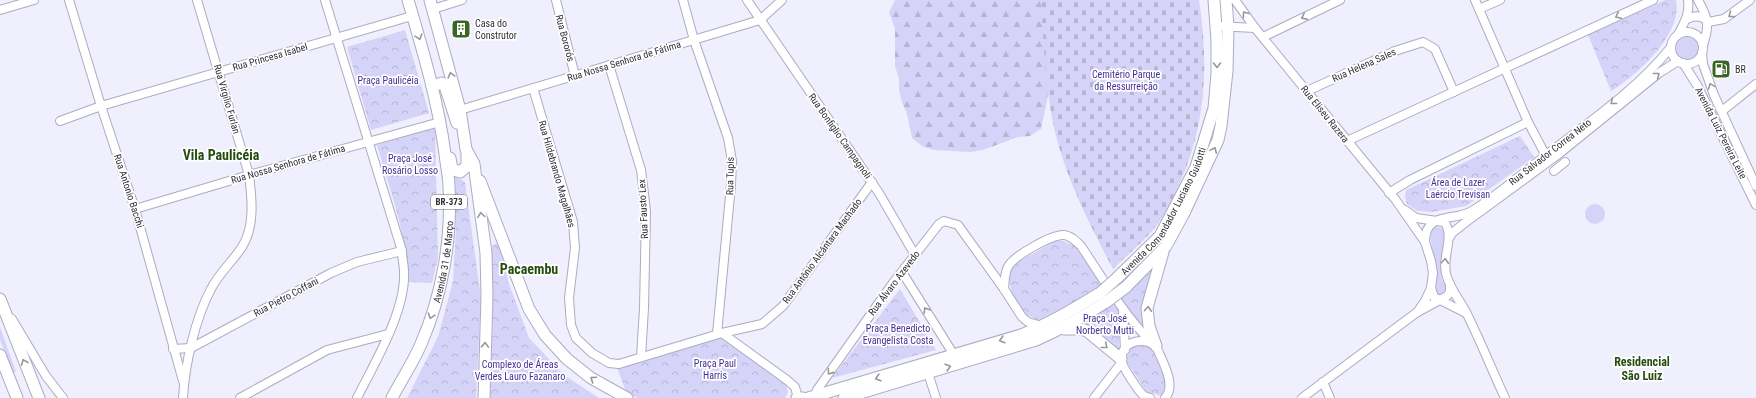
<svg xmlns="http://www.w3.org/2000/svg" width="1756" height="398" font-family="'Roboto Condensed',sans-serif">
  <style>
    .grass { fill: #d5d3f7 }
    .forest { fill: url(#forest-firs) }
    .cemetery { fill: url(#cemetery-stones) }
    .park { fill: url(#park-crowns) }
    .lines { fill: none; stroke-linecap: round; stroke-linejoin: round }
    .minor-casing { stroke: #acabc2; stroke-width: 10 }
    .major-casing { stroke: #acabc2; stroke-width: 13 }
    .minor { stroke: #fff; stroke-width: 8 }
    .major { stroke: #fff; stroke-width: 11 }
    .major-bridge-casing { stroke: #acabc2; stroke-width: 13; stroke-linecap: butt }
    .major-bridge { stroke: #fff; stroke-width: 11 }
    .oneway { stroke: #98979c }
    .labels { text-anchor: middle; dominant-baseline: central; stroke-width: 3.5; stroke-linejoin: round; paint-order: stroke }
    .shield { fill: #fff; stroke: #6e6d74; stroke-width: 1 }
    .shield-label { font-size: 9px; font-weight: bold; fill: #302f38 }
    .poi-label { font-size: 10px; fill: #302f38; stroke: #fff; text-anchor: start }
    .street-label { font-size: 10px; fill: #302f38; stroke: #fff }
    .park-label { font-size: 10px; fill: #462f96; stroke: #fff }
    .quarter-label { font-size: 12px; font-weight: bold; fill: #244c0f; stroke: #fff }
    .district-label { font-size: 14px; font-weight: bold; fill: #244c0f; stroke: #fff }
  </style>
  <defs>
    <pattern id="forest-firs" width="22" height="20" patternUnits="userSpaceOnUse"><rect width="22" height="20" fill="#d5d3f7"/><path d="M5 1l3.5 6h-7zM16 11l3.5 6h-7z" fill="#b7b5d4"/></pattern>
    <pattern id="cemetery-stones" width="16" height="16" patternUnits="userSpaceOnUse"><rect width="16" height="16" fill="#d5d3f7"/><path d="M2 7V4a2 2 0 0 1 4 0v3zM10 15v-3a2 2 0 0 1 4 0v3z" fill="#b7b5d4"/></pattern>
    <pattern id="park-crowns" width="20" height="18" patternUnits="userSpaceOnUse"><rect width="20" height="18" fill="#d5d3f7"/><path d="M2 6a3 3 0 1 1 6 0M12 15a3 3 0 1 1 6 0" fill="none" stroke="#b7b5d4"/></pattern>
  </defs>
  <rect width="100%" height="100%" fill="#efeffd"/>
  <!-- grass -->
  <g class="grass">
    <circle cx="1687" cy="48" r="11"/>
    <circle cx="1595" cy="214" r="10"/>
    <path d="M 1436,226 L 1445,230 L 1446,234 L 1442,249 L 1441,273 L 1442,280 L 1446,286 L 1446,292 L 1443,295 L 1439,295 L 1436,292 C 1436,285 1437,279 1437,272 C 1437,258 1427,240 1432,228 Z"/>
    <polygon points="0,327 16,372 13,373 0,340"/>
  </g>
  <!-- forest -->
  <polygon class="forest" points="895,0 1053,0 1049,91 1041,129 1030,136 1018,137 983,150 971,152 934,150 922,146 912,138 907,114 902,102 899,90 899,77 895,67 895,29 889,12"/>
  <!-- cemetery -->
  <path class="cemetery" d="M 1041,0 L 1199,0 C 1209,65 1206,125 1179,185 C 1172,201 1163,218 1153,230 C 1141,244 1126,256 1113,269 C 1090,225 1067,181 1055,132 C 1045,89 1044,44 1041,0 Z"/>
  <!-- park -->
  <g class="park">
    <path d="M 1665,0 L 1676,0 C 1683,34 1637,75 1611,91 L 1588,35 Z"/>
    <polygon points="405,30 429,113 371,130 347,47"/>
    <path d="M 435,127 L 438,258 L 432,283 L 408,282 C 407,235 390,190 377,145 Z"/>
    <polygon points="1520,136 1534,157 1466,206 1431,212 1418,211 1407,204 1405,197 1406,190"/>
    <polygon points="455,176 465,182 481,298 476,398 407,398 438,337 453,281 456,228"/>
    <polygon points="1055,241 1063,241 1075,246 1103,286 1043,322 1025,314 1012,293 1009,281 1011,269 1015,264"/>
    <polygon points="495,244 498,244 500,249 509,284 529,338 564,375 599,398 490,398 493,321 492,250 493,245"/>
    <polygon points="1155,263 1149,335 1142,328 1119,296"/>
    <polygon points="900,289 936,350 832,378"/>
    <polygon points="1113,301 1119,311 1119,352 1075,325"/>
    <polygon points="721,337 785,382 788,392 785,398 638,398 627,394 617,368"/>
    <polygon points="1140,344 1152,348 1167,384 1166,391 1161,396 1146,391 1125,359 1133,346"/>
  </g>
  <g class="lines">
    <!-- minor casing -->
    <g class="minor-casing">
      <g id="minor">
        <polyline points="69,0 101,106 135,209 183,381"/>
        <path d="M 325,0 L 402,251 C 402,258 404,265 404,272 C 406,311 374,364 357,398"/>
        <polyline points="556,0 575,76"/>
        <polyline points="683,0 694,40 728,138 732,161 731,185 717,334"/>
        <polyline points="747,0 879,193 915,255"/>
        <polyline points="1235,0 1255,28 1395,199 1425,242 1431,261 1433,273 1431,288 1434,297 1466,313"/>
        <polyline points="1475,0 1528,122 1546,156"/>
        <path d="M 1698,0 C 1708,18 1710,25 1703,45"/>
        <polyline points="433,9 462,0"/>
        <polyline points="1479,9 1500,0"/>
        <polyline points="0,10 34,0"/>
        <path d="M 1687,19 C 1695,15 1702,15 1708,22 L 1724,19 L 1750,0"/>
        <polyline points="1216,26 1255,28"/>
        <circle cx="1687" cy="48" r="16"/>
        <path d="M 1678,35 C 1684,23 1690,14 1688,0"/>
        <polyline points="1263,37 1340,0"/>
        <polyline points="1702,53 1703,64 1714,95 1756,186"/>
        <polyline points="1683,63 1697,85 1756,205"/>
        <polyline points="609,65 641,170 644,194 646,212 644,308 641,357"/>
        <polyline points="533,88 573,222 575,248 569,298 571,325 576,338 592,353 609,363 619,364 722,333 762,324 783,306 872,182"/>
        <polyline points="1307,91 1395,51 1423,42 1435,49 1454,92"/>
        <polyline points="460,110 760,20 782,0"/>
        <polyline points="1722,111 1756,84"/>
        <polyline points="60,121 101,106 412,16"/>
        <polyline points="1347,141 1653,0"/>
        <polyline points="1554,171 1565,162"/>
        <polyline points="1389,193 1410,180 1528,122"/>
        <polyline points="135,209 249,175 440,122"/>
        <path d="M 1405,210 L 1416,218 L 1444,222 C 1456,236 1440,259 1447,277 C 1451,290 1460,301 1466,312 C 1480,340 1492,370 1505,398"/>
        <polyline points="1450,237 1452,233 1466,222 1560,153 1659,73 1678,61"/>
        <path d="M 1425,242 C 1425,211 1453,222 1472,211 C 1498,195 1522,174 1545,156 C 1588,123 1638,89 1671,47"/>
        <polyline points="902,272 954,355"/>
        <path d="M 1004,289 C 1005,281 1004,272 1009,265 C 1016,255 1051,235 1063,235 C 1070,235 1076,241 1081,246 C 1103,279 1124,315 1152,343"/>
        <polyline points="1123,309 1125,350"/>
        <polyline points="1418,311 1425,301 1431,288"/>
        <polyline points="12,319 46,376 63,398"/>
        <polyline points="722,333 787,380 795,387 798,398"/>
        <polyline points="173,349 191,348 331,273 357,262 402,251"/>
        <polyline points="928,373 936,398"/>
        <polyline points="1323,382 1330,398"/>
        <polyline points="815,395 817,390 893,283 939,224 944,221 958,225 1004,289 1022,317 1028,322 1042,326"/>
        <path d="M 183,398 C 185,364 195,319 211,289 C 219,273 233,261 242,247 C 255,227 252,198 249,175 L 197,0"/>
        <polyline points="240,398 327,350 388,334"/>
        <polyline points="1094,398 1122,362"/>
        <path d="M 1150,398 C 1149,398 1145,396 1144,396 C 1139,392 1121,365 1121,359 C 1123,340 1143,337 1156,346 C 1162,361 1177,385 1165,398"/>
        <polyline points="1302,398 1416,313 1447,296 1450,292 1450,284"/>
      </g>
    </g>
    <!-- major casing -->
    <g class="major-casing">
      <g id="major">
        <polyline points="430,0 460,110 466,149 474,164 486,253 487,296 484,398"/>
        <polyline points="432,86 442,83 445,86 457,123"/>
        <polyline points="450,158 452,169 460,172 467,166 467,153"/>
        <polyline points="480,181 529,309 545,335 567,359 591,378 627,398"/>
        <path id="s1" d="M 1117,278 L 1160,236 L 1196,167 L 1214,108 L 1217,74 L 1217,41 L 1214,0"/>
        <polyline points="1126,287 1166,246 1184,213 1218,140 1221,126 1227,71 1228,26 1226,0"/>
        <polyline points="0,299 39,398"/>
        <polyline points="1064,329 1081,329 1087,331 1121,359"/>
        <polyline points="1156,346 1149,326 1147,308 1163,252"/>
        <polyline points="0,355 17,398"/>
        <path id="s2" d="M 392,398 C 401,380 413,363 421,344 C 442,296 452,239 449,187 C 449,176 446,165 445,154 C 438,101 423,51 408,0"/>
        <polyline points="797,398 803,398"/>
        <path d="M 808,398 L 1021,335 C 1049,324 1074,309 1100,293"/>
        <path d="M 844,398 L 1036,340 C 1061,329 1083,317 1106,302"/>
      </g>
    </g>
    <!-- minor -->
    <use href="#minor" class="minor"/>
    <!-- major -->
    <use href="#major" class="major"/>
    <!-- major-bridge casing -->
    <g class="major-bridge-casing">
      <g id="major-bridge">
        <polyline points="1100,293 1117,278"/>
        <polyline points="1106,302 1126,287"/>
      </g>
    </g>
    <!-- major-bridge -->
    <use href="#major-bridge" class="major-bridge"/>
  </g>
  <!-- one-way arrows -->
  <defs><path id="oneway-chevron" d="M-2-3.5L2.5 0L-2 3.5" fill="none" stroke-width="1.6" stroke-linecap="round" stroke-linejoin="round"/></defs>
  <g class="oneway">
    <use href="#oneway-chevron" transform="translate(1245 14) rotate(-126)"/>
    <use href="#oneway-chevron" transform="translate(1731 15) rotate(143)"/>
    <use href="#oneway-chevron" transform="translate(1618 16) rotate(155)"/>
    <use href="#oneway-chevron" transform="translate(1304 17) rotate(154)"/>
    <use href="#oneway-chevron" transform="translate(419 37) rotate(74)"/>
    <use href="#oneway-chevron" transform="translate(1217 65) rotate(90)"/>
    <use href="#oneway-chevron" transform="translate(451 75) rotate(-105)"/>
    <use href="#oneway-chevron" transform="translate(1657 75) rotate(-38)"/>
    <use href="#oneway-chevron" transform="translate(1711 86) rotate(-111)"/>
    <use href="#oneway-chevron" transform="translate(1613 102) rotate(141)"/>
    <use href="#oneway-chevron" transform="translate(1214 150) rotate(-66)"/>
    <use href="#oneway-chevron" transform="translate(481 215) rotate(-98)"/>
    <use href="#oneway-chevron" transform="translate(1445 261) rotate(-86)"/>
    <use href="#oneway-chevron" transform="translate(1148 309) rotate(-86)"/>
    <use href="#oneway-chevron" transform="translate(926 310) rotate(-122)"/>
    <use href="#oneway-chevron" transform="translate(431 316) rotate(108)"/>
    <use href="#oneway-chevron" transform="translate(1002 340) rotate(163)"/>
    <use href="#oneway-chevron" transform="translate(485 345) rotate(-88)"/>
    <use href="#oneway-chevron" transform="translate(1105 346) rotate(39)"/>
    <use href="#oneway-chevron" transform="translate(24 362) rotate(-112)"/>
    <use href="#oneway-chevron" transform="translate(948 367) rotate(-17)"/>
    <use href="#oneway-chevron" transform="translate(830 372) rotate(125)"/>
    <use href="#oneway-chevron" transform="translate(878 378) rotate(164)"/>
    <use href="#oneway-chevron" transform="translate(593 379) rotate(-146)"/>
  </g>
  <!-- icons -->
  <defs>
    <g id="building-square" transform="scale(1)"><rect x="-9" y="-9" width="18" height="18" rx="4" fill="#396624" stroke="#fff"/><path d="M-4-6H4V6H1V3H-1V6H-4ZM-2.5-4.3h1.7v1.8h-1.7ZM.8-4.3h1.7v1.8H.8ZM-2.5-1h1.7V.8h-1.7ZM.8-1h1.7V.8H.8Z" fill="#fff"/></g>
    <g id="fuel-square" transform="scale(1)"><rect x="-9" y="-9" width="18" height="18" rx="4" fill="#396624" stroke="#fff"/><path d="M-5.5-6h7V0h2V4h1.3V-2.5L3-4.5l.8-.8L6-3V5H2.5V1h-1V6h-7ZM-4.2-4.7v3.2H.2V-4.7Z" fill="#fff"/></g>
  </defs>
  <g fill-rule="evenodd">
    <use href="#building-square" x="461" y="29"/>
    <use href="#fuel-square" x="1721" y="69"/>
  </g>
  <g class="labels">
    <!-- shield labels -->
    <rect class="shield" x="431" y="195" width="36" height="14" rx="3"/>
    <g class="shield-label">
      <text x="449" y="202">BR-373</text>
    </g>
    <!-- poi labels -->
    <g class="poi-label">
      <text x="475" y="23">Casa do<tspan x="475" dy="12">Construtor</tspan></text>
      <text x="1735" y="69">BR</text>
    </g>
    <!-- street labels -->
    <g class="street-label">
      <text transform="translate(565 38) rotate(75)">Rua Bororós</text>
      <text transform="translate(270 57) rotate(-16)">Rua Princesa Isabel</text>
      <text transform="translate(624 61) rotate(-17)">Rua Nossa Senhora de Fátima</text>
      <text transform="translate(1364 65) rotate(-24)">Rua Helena Sales</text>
      <text transform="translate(227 99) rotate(74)">Rua Virgílio Furlan</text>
      <text transform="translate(1325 114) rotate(51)">Rua Eliseu Razera</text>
      <text transform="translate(1721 133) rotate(63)">Avenida Luiz Pereira Leite</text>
      <text transform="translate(840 136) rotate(55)">Rua Bonfiglio Campagnoli</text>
      <text transform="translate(1550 152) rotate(-38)">Rua Salvador Correa Neto</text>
      <text transform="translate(288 164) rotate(-16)">Rua Nossa Senhora de Fátima</text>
      <text transform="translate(557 174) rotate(74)">Rua Hildebrando Magalhães</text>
      <text transform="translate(730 176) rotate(-89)">Rua Tupis</text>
      <text transform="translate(129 191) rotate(72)">Rua Antonio Bacchi</text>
      <text transform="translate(643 209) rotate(-93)">Rua Fausto Lex</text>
      <text stroke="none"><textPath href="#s1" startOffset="83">Avenida Comendador Luciano Guidotti</textPath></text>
      <text transform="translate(822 251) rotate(-54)">Rua Antônio Alcântara Machado</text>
      <text stroke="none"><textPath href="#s2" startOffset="147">Avenida 31 de Março</textPath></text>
      <text transform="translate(894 283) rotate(-53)">Rua Álvaro Azevedo</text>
      <text transform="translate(286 297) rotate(-28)">Rua Pietro Coffani</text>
    </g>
    <!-- park labels -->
    <g class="park-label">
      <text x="1126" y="74">Cemitério Parque<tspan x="1126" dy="12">da Ressurreição</tspan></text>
      <text x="388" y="80">Praça Paulicéia</text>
      <text x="410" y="158">Praça José<tspan x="410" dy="12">Rosário Losso</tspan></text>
      <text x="1458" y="182">Área de Lazer<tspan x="1458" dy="12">Laércio Trevisan</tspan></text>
      <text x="1105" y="318">Praça José<tspan x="1105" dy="12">Norberto Mutti</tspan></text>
      <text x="898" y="328">Praça Benedicto<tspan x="898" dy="12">Evangelista Costa</tspan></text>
      <text x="715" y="363">Praça Paul<tspan x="715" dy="12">Harris</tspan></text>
      <text x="520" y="364">Complexo de Áreas<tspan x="520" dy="12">Verdes Lauro Fazanaro</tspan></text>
    </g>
    <!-- quarter labels -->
    <g class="quarter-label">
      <text x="1642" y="362">Residencial<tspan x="1642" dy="14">São Luiz</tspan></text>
    </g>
    <!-- district labels -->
    <g class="district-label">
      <text x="221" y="155">Vila Paulicéia</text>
      <text x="529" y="269">Pacaembu</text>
    </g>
  </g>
</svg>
